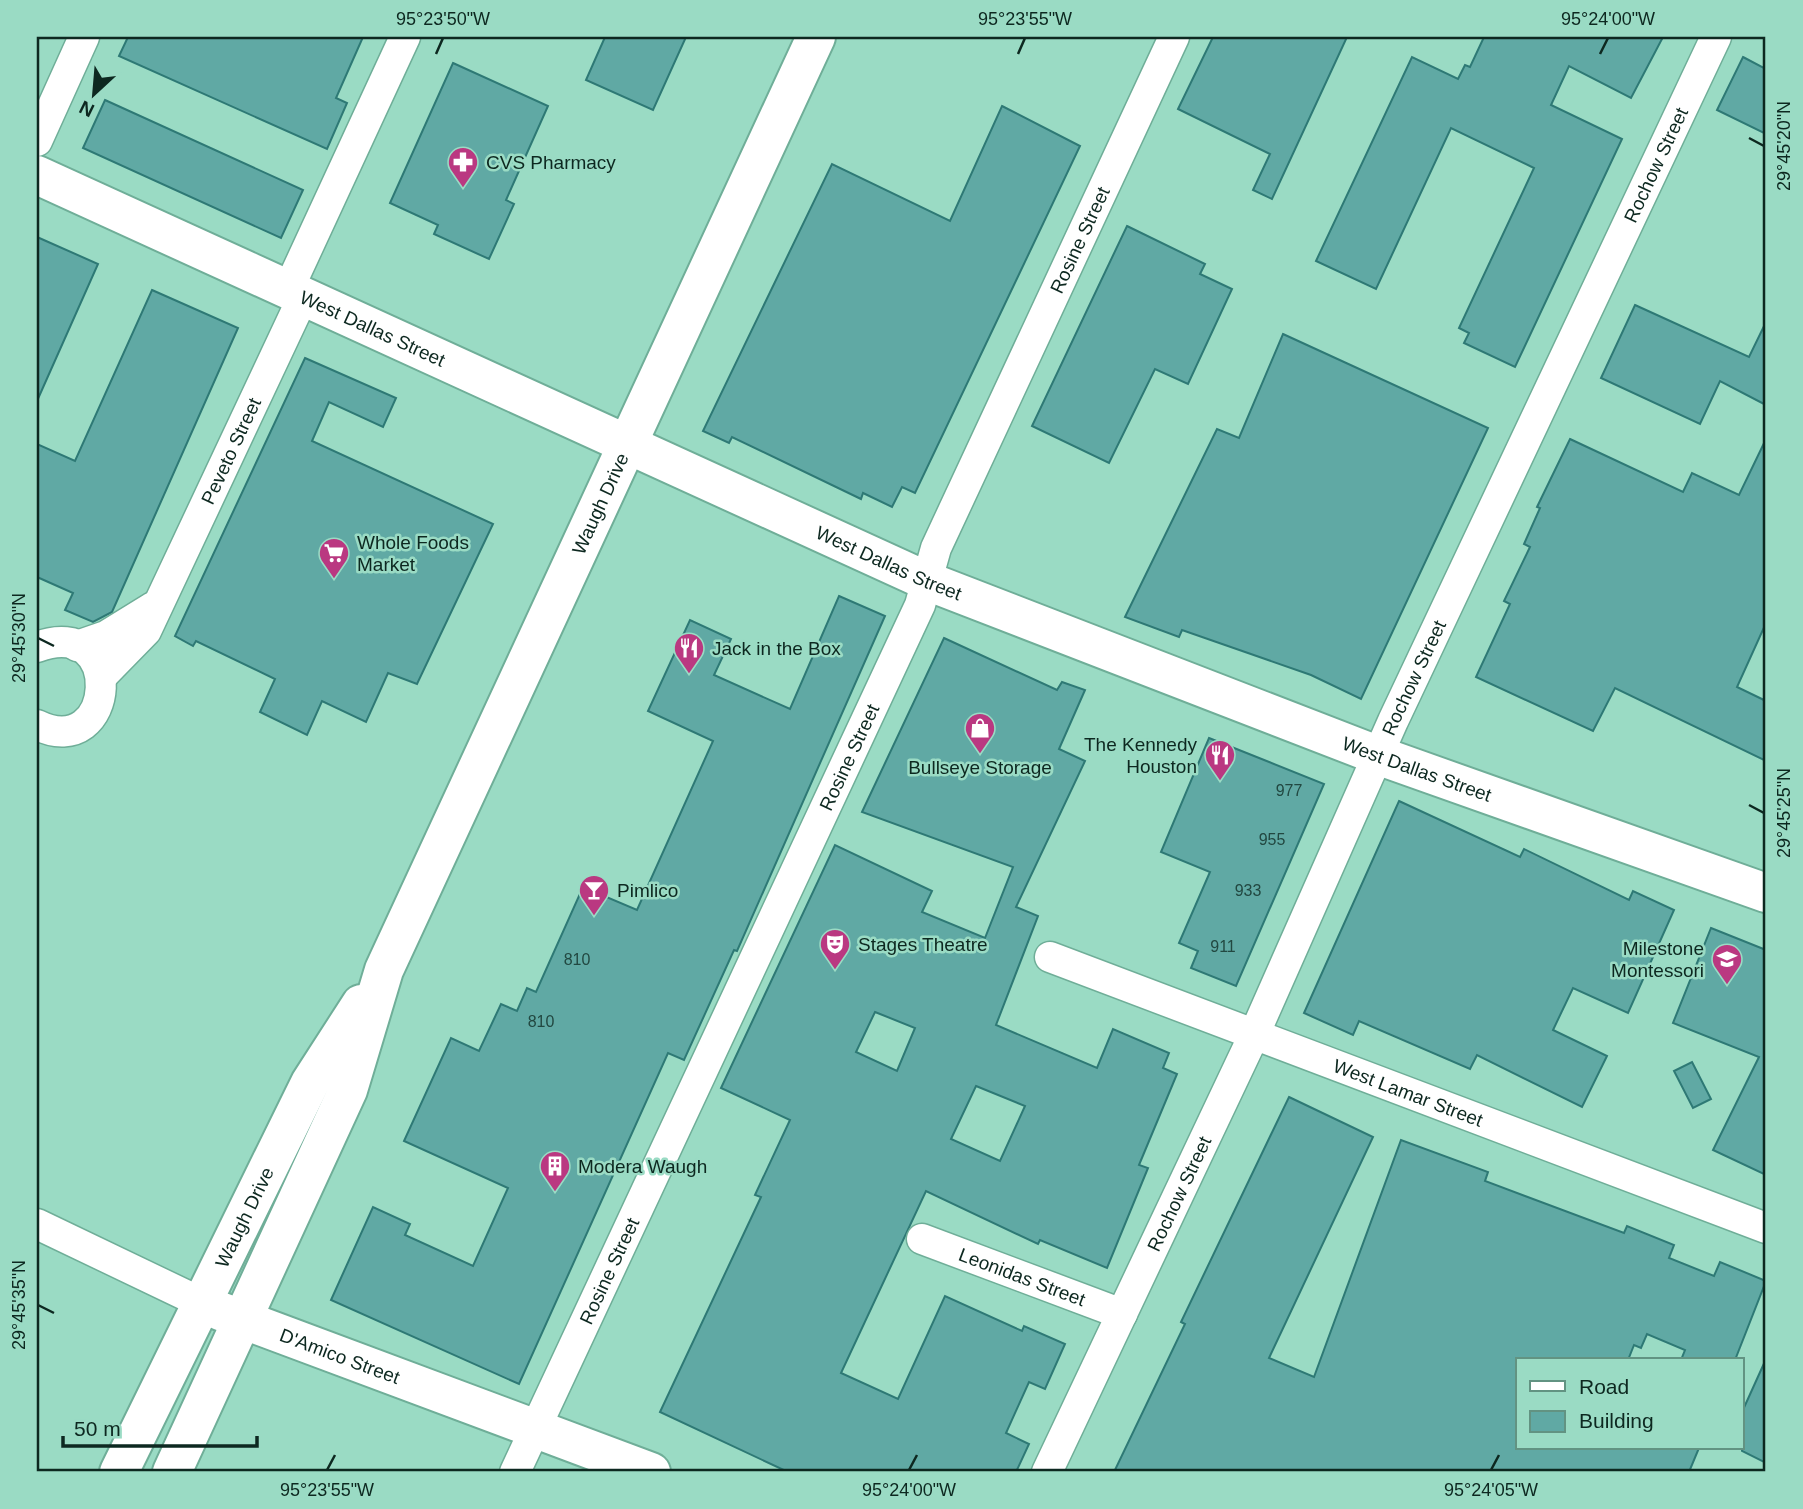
<svg xmlns="http://www.w3.org/2000/svg" width="1803" height="1509" font-family="Arial,sans-serif">
  <style>
    .building { fill: #60a9a4; stroke: #2e7975; stroke-width: 2; fill-rule: evenodd }
    .lines { fill: none; stroke-linecap: round; stroke-linejoin: round }
    .street-casing { stroke: #6fae98; stroke-width: 33 }
    .secondary-casing { stroke: #6fae98; stroke-width: 42 }
    .street { stroke: #fff; stroke-width: 30 }
    .secondary { stroke: #fff; stroke-width: 38 }
    .ticks { fill: none; stroke: #0d2820; stroke-width: 2.5 }
    .labels { text-anchor: middle; dominant-baseline: central; stroke-width: 5; stroke-linejoin: round; paint-order: stroke }
    .number-label { font-size: 16px; fill: #224841 }
    .poi-label { font-size: 19px; fill: #0d2820; stroke: #9adbc4; text-anchor: start }
    .street-label { font-size: 19px; fill: #0d2820; stroke: #9adbc4 }
    .neatline { fill: none; stroke: #0d2820; stroke-width: 2.5 }
    .ticks-label { font-size: 18px; text-anchor: middle; fill: #0d2820 }
  </style>
  <rect width="100%" height="100%" fill="#9adbc4"/>
  <!-- building -->
  <g class="building">
    <polygon points="128,37 363,37 336,98 347,103 327,149 119,56"/>
    <polygon points="605,37 686,37 653,110 586,80"/>
    <polygon points="1213,37 1347,37 1272,199 1253,190 1270,154 1178,109"/>
    <polygon points="1484,37 1663,37 1631,98 1569,66 1551,105 1622,139 1515,367 1464,343 1469,333 1459,328 1534,168 1451,128 1376,289 1316,261 1412,57 1458,79 1465,65 1470,67"/>
    <polygon points="1743,57 1766,69 1766,134 1717,110"/>
    <polygon points="453,63 548,106 506,200 514,204 489,259 434,234 438,225 390,203"/>
    <polygon points="105,100 303,190 281,238 83,148"/>
    <polygon points="1002,106 1080,146 915,493 902,487 892,507 863,493 861,499 732,437 729,443 703,431 832,164 950,221"/>
    <polygon points="1127,226 1205,264 1200,274 1232,289 1188,384 1155,369 1109,463 1032,426"/>
    <polygon points="37,237 98,264 37,401"/>
    <polygon points="152,290 238,328 112,612 93,622 65,610 73,593 37,577 37,444 75,461"/>
    <polygon points="1635,305 1749,357 1766,322 1766,405 1720,381 1700,424 1601,378"/>
    <polygon points="1283,334 1488,428 1361,699 1311,675 1182,630 1179,637 1125,617 1217,429 1239,438"/>
    <polygon points="305,358 396,398 383,427 329,402 312,441 493,524 417,684 388,673 366,722 322,701 307,735 260,712 275,679 196,641 193,646 175,636"/>
    <polygon points="1570,439 1683,492 1692,473 1739,495 1766,439 1766,623 1737,687 1766,701 1766,761 1615,688 1593,731 1476,677 1510,604 1504,601 1530,547 1524,544 1540,508 1537,507"/>
    <polygon points="839,596 885,616 737,951 734,950 684,1060 668,1053 519,1384 331,1300 373,1207 410,1224 405,1235 473,1266 508,1188 404,1141 451,1038 479,1051 501,1004 517,1011 527,988 536,992 583,887 637,910 713,741 648,711 690,620 731,639 714,675 790,709"/>
    <path d="M 944,638 L 1057,690 L 1062,682 L 1085,690 L 1059,749 L 1085,761 L 1016,907 L 1038,916 L 996,1025 L 1097,1068 L 1113,1029 L 1169,1053 L 1163,1068 L 1177,1074 L 1139,1165 L 1148,1168 L 1107,1268 L 1040,1240 L 1038,1244 L 926,1191 L 841,1373 L 898,1399 L 945,1296 L 1022,1331 L 1024,1326 L 1065,1344 L 1045,1389 L 1029,1382 L 1006,1433 L 1029,1444 L 1016,1472 L 788,1472 L 660,1412 L 761,1197 L 755,1195 L 790,1120 L 721,1088 L 835,845 L 932,891 L 922,912 L 985,938 L 1013,867 L 862,812 ZM 875,1012 L 915,1028 L 897,1071 L 856,1052 ZM 976,1086 L 1025,1106 L 1000,1161 L 951,1139 Z"/>
    <polygon points="1209,738 1324,784 1236,986 1191,968 1198,951 1179,943 1210,872 1161,852"/>
    <polygon points="1399,801 1520,857 1524,849 1629,900 1633,891 1674,910 1628,1013 1573,988 1553,1030 1607,1056 1582,1107 1477,1055 1470,1069 1359,1021 1353,1035 1304,1013"/>
    <polygon points="1711,928 1766,950 1766,1175 1713,1150 1759,1057 1673,1023"/>
    <polygon points="1692,1062 1711,1099 1693,1108 1674,1071"/>
    <polygon points="1289,1097 1373,1137 1269,1358 1314,1377 1401,1140 1488,1172 1485,1181 1624,1233 1627,1226 1674,1245 1669,1258 1714,1276 1720,1262 1766,1281 1735,1360 1681,1360 1685,1350 1647,1334 1641,1348 1634,1345 1628,1360 1518,1360 1518,1448 1699,1448 1689,1472 1114,1472 1185,1324 1181,1322"/>
    <polygon points="1766,1359 1766,1463 1742,1451 1742,1412"/>
  </g>
  <g class="lines">
    <!-- street casing -->
    <g class="street-casing">
      <g id="street">
        <polyline points="37,141 84,37"/>
        <polyline points="288,290 405,37"/>
        <polyline points="77,646 106,636 153,607"/>
        <path d="M 37,647 C 127,613 117,764 37,725"/>
        <path id="s1" d="M 102,676 L 146,631 L 303,297"/>
        <path id="s2" d="M 1050,957 L 1766,1228"/>
        <polyline points="37,1224 202,1303"/>
        <path id="s3" d="M 922,1239 L 1122,1314"/>
        <path id="s4" d="M 515,1472 L 920,605 L 936,548 L 1174,37"/>
        <path id="s5" d="M 1047,1472 L 1254,1035 L 1393,721 L 1716,37"/>
      </g>
    </g>
    <!-- secondary casing -->
    <g class="secondary-casing">
      <g id="secondary">
        <path id="s6" d="M 37,175 L 927,581 L 1377,755 L 1766,893"/>
        <path id="s7" d="M 220,1311 L 651,1472"/>
        <path id="s8" d="M 119,1472 L 310,1083 L 361,1004"/>
        <path id="s9" d="M 172,1472 L 348,1090 L 384,970 L 816,37"/>
      </g>
    </g>
    <!-- street -->
    <use href="#street" class="street"/>
    <!-- secondary -->
    <use href="#secondary" class="secondary"/>
  </g>
  <!-- ticks -->
  <path class="ticks" d="M 436,54 L 443,38M 1018,54 L 1025,38M 1600,54 L 1608,38M 1749,138 L 1764,146M 38,638 L 54,646M 1749,805 L 1764,813M 38,1305 L 54,1313M 327,1470 L 335,1455M 909,1470 L 917,1455M 1491,1470 L 1499,1455"/>
  <!-- icons -->
  <defs>
    <g id="pharmacy-pin" transform="scale(1.575)"><path d="M0 17L-7.5 6A9.5 9.5 0 1 1 7.5 6Z" fill="#ba3881" stroke="#9adbc4"/><path d="M-2-6h4v4h4v4h-4v4h-4v-4h-4v-4h4Z" fill="#fff"/></g>
    <g id="supermarket-pin" transform="scale(1.575)"><path d="M0 17L-7.5 6A9.5 9.5 0 1 1 7.5 6Z" fill="#ba3881" stroke="#9adbc4"/><path d="M-6-5.5h2.5l.6 2H6L4.5 2H-2.5L-4.4-4H-6ZM-1.5 3.2a1.3 1.3 0 1 0 .1 0ZM3 3.2a1.3 1.3 0 1 0 .1 0Z" fill="#fff"/></g>
    <g id="restaurant-pin" transform="scale(1.575)"><path d="M0 17L-7.5 6A9.5 9.5 0 1 1 7.5 6Z" fill="#ba3881" stroke="#9adbc4"/><path d="M-5-6h1v4h1v-4h1v4h1v-4h1v5L-1.5 .5V6h-2V.5L-5-1ZM5-6V6H3V1.5H1.5Q1.5-4 5-6Z" fill="#fff"/></g>
    <g id="shop-pin" transform="scale(1.575)"><path d="M0 17L-7.5 6A9.5 9.5 0 1 1 7.5 6Z" fill="#ba3881" stroke="#9adbc4"/><path d="M-5-2.5h2.3a2.7 3.5 0 0 1 5.4 0H5L5.5 6h-11ZM-1.5-2.5h3a1.5 2.3 0 0 0-3 0Z" fill="#fff"/></g>
    <g id="bar-pin" transform="scale(1.575)"><path d="M0 17L-7.5 6A9.5 9.5 0 1 1 7.5 6Z" fill="#ba3881" stroke="#9adbc4"/><path d="M-6-5H6L.8 .8V4.5H3.5V6h-7V4.5H-.8V.8Z" fill="#fff"/></g>
    <g id="theatre-pin" transform="scale(1.575)"><path d="M0 17L-7.5 6A9.5 9.5 0 1 1 7.5 6Z" fill="#ba3881" stroke="#9adbc4"/><path d="M-5-5.5Q0-4 5-5.5V0Q5 5 0 6Q-5 5-5 0ZM-3.3-2.5H-1v1.5H-3.3ZM1-2.5H3.3v1.5H1ZM-2.8 1Q0 5.5 2.8 1Z" fill="#fff"/></g>
    <g id="school-pin" transform="scale(1.575)"><path d="M0 17L-7.5 6A9.5 9.5 0 1 1 7.5 6Z" fill="#ba3881" stroke="#9adbc4"/><path d="M0-5L7-2L0 1L-7-2ZM-4 1L0 2.5L4 1V4Q0 6-4 4Z" fill="#fff"/></g>
    <g id="building-pin" transform="scale(1.575)"><path d="M0 17L-7.5 6A9.5 9.5 0 1 1 7.5 6Z" fill="#ba3881" stroke="#9adbc4"/><path d="M-4-6H4V6H1V3H-1V6H-4ZM-2.5-4.3h1.7v1.8h-1.7ZM.8-4.3h1.7v1.8H.8ZM-2.5-1h1.7V.8h-1.7ZM.8-1h1.7V.8H.8Z" fill="#fff"/></g>
  </defs>
  <g fill-rule="evenodd">
    <use href="#pharmacy-pin" x="463" y="162"/>
    <use href="#supermarket-pin" x="334" y="553"/>
    <use href="#restaurant-pin" x="689" y="648"/>
    <use href="#shop-pin" x="980" y="728"/>
    <use href="#restaurant-pin" x="1220" y="755"/>
    <use href="#bar-pin" x="594" y="890"/>
    <use href="#theatre-pin" x="835" y="944"/>
    <use href="#school-pin" x="1727" y="959"/>
    <use href="#building-pin" x="555" y="1166"/>
  </g>
  <g class="labels">
    <!-- number labels -->
    <g class="number-label">
      <text x="1289" y="790">977</text>
      <text x="1272" y="839">955</text>
      <text x="1248" y="890">933</text>
      <text x="1223" y="946">911</text>
      <text x="577" y="959">810</text>
      <text x="541" y="1021">810</text>
    </g>
    <!-- poi labels -->
    <g class="poi-label">
      <text x="486" y="162">CVS Pharmacy</text>
      <text x="357" y="542">Whole Foods<tspan x="357" dy="22">Market</tspan></text>
      <text x="712" y="648">Jack in the Box</text>
      <text x="1197" y="744" text-anchor="end">The Kennedy<tspan x="1197" dy="22">Houston</tspan></text>
      <text x="980" y="767" text-anchor="middle">Bullseye Storage</text>
      <text x="617" y="890">Pimlico</text>
      <text x="858" y="944">Stages Theatre</text>
      <text x="1704" y="948" text-anchor="end">Milestone<tspan x="1704" dy="22">Montessori</tspan></text>
      <text x="578" y="1166">Modera Waugh</text>
    </g>
    <!-- street labels -->
    <g class="street-label">
      <text stroke="none"><textPath href="#s5" startOffset="1442">Rochow Street</textPath></text>
      <text stroke="none"><textPath href="#s4" startOffset="1356">Rosine Street</textPath></text>
      <text stroke="none"><textPath href="#s6" startOffset="369">West Dallas Street</textPath></text>
      <text stroke="none"><textPath href="#s1" startOffset="262">Peveto Street</textPath></text>
      <text stroke="none"><textPath href="#s9" startOffset="1060">Waugh Drive</textPath></text>
      <text stroke="none"><textPath href="#s6" startOffset="936">West Dallas Street</textPath></text>
      <text stroke="none"><textPath href="#s5" startOffset="875">Rochow Street</textPath></text>
      <text stroke="none"><textPath href="#s4" startOffset="789">Rosine Street</textPath></text>
      <text stroke="none"><textPath href="#s6" startOffset="1503">West Dallas Street</textPath></text>
      <text stroke="none"><textPath href="#s2" startOffset="383">West Lamar Street</textPath></text>
      <text stroke="none"><textPath href="#s5" startOffset="308">Rochow Street</textPath></text>
      <text stroke="none"><textPath href="#s8" startOffset="284">Waugh Drive</textPath></text>
      <text stroke="none"><textPath href="#s4" startOffset="222">Rosine Street</textPath></text>
      <text stroke="none"><textPath href="#s3" startOffset="107">Leonidas Street</textPath></text>
      <text stroke="none"><textPath href="#s7" startOffset="128">D'Amico Street</textPath></text>
    </g>
  </g>
  <!-- border -->
  <rect width="1803" height="1509" fill="none" stroke="#9adbc4" stroke-width="77"/>
  <!-- legend -->
  <rect x="1516" y="1358" width="228" height="91" fill="#9adbc4" stroke="#629382" stroke-width="2"/>
  <rect x="1530" y="1381" width="35" height="10" fill="#ffffff" stroke="#629382" stroke-width="2"/>
  <text x="1579" y="1394" font-size="21" fill="#0d2820">Road</text>
  <rect x="1530" y="1411" width="35" height="21" fill="#60a9a4" stroke="#629382" stroke-width="2"/>
  <text x="1579" y="1428" font-size="21" fill="#0d2820">Building</text>
  <!-- north arrow -->
  <g transform="translate(94 94) rotate(206)" stroke="#9adbc4" stroke-width="5" paint-order="stroke">
  <path d="M0-5L12 26L0 18L-12 26Z" fill="#0d2820"/>
  <text y="-10" font-size="19" font-weight="bold" text-anchor="middle" fill="#0d2820">N</text>
  </g>
  <!-- scale -->
  <path d="M63 1436v10h194v-10" fill="none" stroke="#0d2820" stroke-width="3.5"/>
  <text x="74" y="1436" font-size="21" fill="#0d2820" stroke="#9adbc4" stroke-width="5" paint-order="stroke">50 m</text>
  <rect x="38" y="38" width="1726" height="1432" class="neatline"/>
  <g class="ticks-label">
    <text x="443" y="25">95°23'50"W</text>
    <text x="1025" y="25">95°23'55"W</text>
    <text x="1608" y="25">95°24'00"W</text>
    <text transform="translate(1784 146) rotate(-90)" y="6">29°45'20"N</text>
    <text transform="translate(19 638) rotate(-90)" y="6">29°45'30"N</text>
    <text transform="translate(1784 813) rotate(-90)" y="6">29°45'25"N</text>
    <text transform="translate(19 1305) rotate(-90)" y="6">29°45'35"N</text>
    <text x="327" y="1496">95°23'55"W</text>
    <text x="909" y="1496">95°24'00"W</text>
    <text x="1491" y="1496">95°24'05"W</text>
  </g>
</svg>
